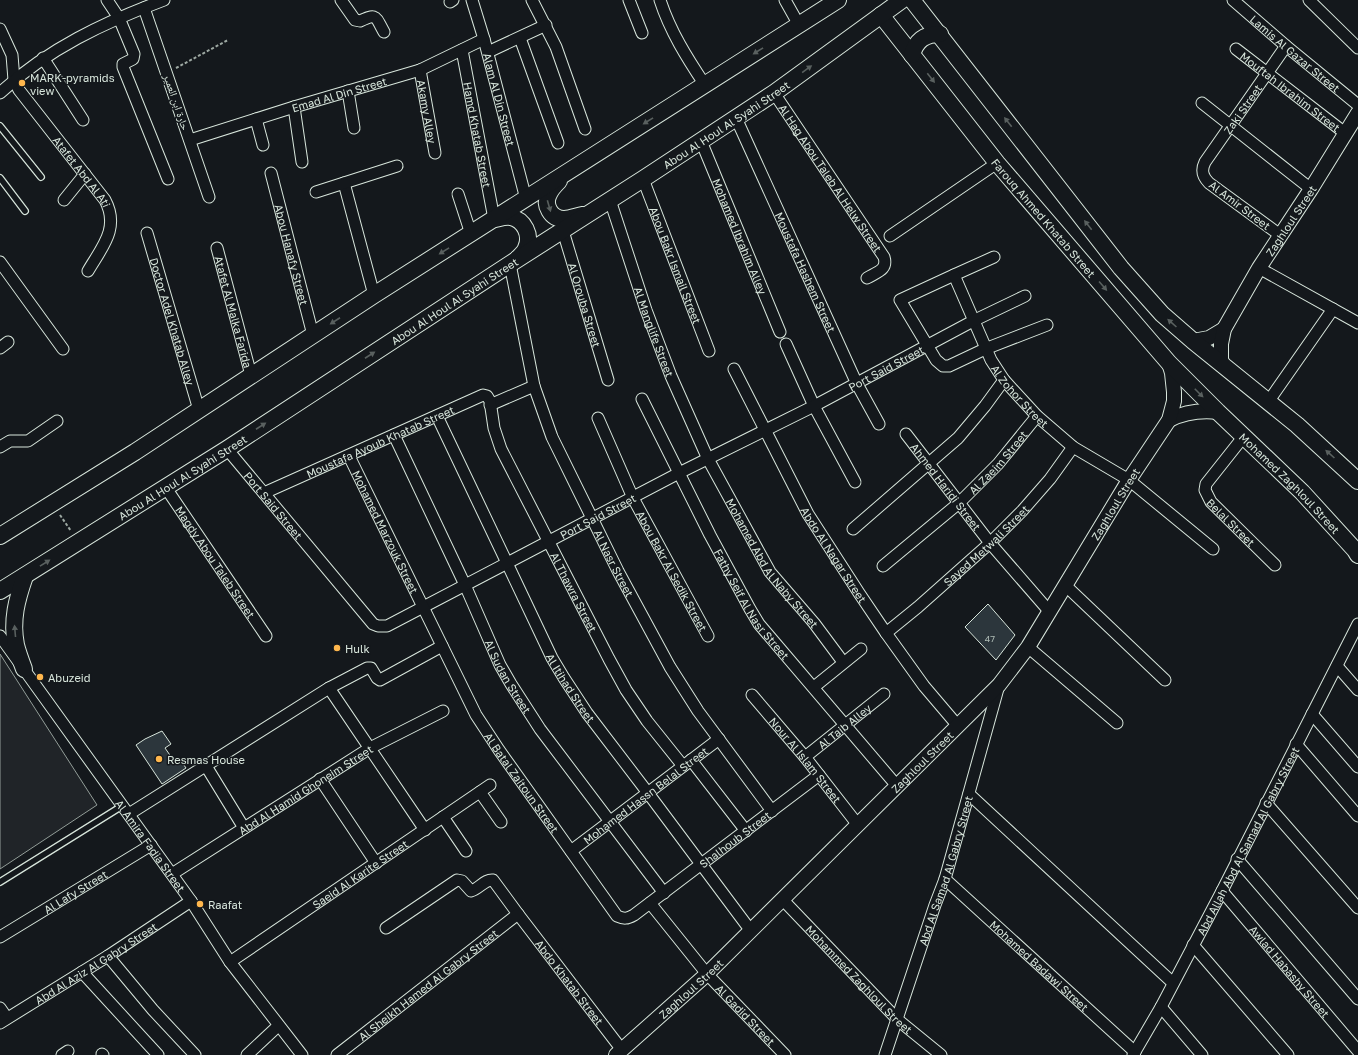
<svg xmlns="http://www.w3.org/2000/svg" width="1358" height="1055" font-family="'Golos Text','Noto Naskh Arabic',sans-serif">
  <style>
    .green { fill: #202428; stroke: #939e99 }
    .building { fill: #2c363c; stroke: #d8e6dc }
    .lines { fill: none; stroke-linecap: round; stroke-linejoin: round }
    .service-casing { stroke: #d8e6dc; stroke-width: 8 }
    .minor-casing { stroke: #d8e6dc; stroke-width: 13 }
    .tertiary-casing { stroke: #d8e6dc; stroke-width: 16 }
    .secondary-casing { stroke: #d8e6dc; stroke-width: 18 }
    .path { stroke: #9da8a2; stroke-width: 2; stroke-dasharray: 3 2; stroke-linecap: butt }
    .service { stroke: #14181c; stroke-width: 5.5 }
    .minor { stroke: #14181c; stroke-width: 11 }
    .tertiary { stroke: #14181c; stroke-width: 14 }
    .secondary { stroke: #14181c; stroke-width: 16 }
    .oneway { fill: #59605f }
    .poi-dot { fill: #ffb74d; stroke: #14181c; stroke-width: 1.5 }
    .labels { text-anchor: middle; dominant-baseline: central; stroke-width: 3; stroke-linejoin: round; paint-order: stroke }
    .number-label { font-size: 9px; fill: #adbab4 }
    .street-label { font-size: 11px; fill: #d8e6dc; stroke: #14181c }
    .poi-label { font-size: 11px; fill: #d8e6dc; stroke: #14181c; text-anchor: start }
  </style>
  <rect width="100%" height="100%" fill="#14181c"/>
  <!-- green -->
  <polygon class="green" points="0,654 97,805 0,869"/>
  <!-- building -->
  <g class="building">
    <polygon points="988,604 1015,635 996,660 965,627"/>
    <polygon points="162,731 171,744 165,748 174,761 179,758 186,768 162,784 136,745 145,739"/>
  </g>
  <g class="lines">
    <!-- service casing -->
    <g class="service-casing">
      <g id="service">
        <polyline points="0,126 41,177"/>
        <polyline points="0,178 25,211"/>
        <polyline points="0,882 122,806"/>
      </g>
    </g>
    <!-- minor casing -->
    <g class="minor-casing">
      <g id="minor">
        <polyline points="107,0 119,18 134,54 133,59 123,64 123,67 168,179"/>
        <path d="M 341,0 L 355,20 L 360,21 C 377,13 375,16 384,32"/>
        <path id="s1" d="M 472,0 L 484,39 L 526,199"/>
        <polyline points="532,0 556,47 585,129"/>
        <polyline points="629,0 642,33"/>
        <path d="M 660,0 C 670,31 687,58 705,85"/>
        <polyline points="785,0 799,25"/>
        <path id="s2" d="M 1233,0 L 1286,46 L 1358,105"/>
        <polyline points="1309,0 1358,48"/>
        <polyline points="450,2 453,0"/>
        <polyline points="144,8 209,197"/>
        <path id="s3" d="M 0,29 L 12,55 L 14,80 L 19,90 L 105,200 C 120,228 102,247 88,271"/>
        <polyline points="520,38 558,143"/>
        <path id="s4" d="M 1236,49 L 1345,133"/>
        <path id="s5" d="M 462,50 L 494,219"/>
        <polyline points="488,52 546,25"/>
        <polyline points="43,58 83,120"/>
        <path id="s6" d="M 420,70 L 435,153"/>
        <polyline points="348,91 354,128"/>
        <path d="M 0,93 C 47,49 105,22 164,0"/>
        <path id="s7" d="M 774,93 L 884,257 C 888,270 877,272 867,278"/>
        <polyline points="1202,103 1311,189"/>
        <polyline points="294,107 302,162"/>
        <path id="s8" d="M 736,118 L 857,384 L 879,424"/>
        <polyline points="256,119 263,145"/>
        <path id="s9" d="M 190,140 L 294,107 L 420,70 L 484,39"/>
        <path id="s10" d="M 701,141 L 780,332"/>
        <path id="s11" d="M 271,173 L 313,335"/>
        <path id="s12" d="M 643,179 L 709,351"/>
        <polyline points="344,183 374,295"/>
        <polyline points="316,192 397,166"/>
        <polyline points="458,194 471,234"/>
        <polyline points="64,200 85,174"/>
        <path id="s13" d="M 610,200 L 646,310 L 671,376 L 708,459 L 770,572 L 814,623 L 843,662"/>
        <path id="s14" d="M 563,231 L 608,380"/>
        <path id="s15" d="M 147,233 L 199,410"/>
        <path id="s16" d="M 1280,235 L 1209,183 C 1202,176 1201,170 1205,162 L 1286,46"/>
        <polyline points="890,236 997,163"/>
        <path id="s17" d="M 217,248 L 251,375"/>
        <polyline points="994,257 954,275 900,300 936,360 943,366 949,366 985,349 1047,325"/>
        <polyline points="0,262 63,349"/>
        <path id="s18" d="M 510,264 L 534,386 L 552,437 L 618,571 L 670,667 L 698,711 L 772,811"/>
        <polyline points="1259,268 1358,323"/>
        <path id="s19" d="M 954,275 L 991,360 L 1004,380 L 1037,416 L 1073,447 L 1129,480 L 1213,549"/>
        <polyline points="786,344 814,406 855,482"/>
        <polyline points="0,348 8,342"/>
        <path id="s20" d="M 734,369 L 808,514 L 859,593 L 886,633 L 924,686 L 958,726"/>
        <path id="s21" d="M 642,399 L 710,535 L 750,609 L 759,624 L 897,786"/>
        <polyline points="1268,402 1333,309"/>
        <polyline points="490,405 534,386"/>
        <path id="s22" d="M 437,416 L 507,563 L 552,658 L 564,678 L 587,713 L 648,793 L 751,931"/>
        <path id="s23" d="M 598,418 L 633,498 L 708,636"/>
        <path id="s24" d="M 906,434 L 990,543 L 1049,611"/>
        <path id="s25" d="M 394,435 L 465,585 L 500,665 L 511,684 L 540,729 L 664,893"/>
        <path id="s26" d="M 1244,436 L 1206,484 L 1205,490 L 1211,502 L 1275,565"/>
        <polyline points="0,447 10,441 28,441 57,421"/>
        <path id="s27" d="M 227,449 L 373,624 L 378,626 L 387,626 L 679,473 L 814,406 L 973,321 L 1025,296"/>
        <path id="s28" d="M 349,456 L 476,715 L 499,750 L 617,916 C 624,919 627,919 634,915 L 819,775"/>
        <path id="s29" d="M 166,488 L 266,636"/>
        <path id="s30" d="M 264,493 L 483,395 L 487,396 L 490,401 L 494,428 L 501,449 L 609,659 L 626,690 L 647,721 L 683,766"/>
        <polyline points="853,529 958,438 985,406 1004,380"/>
        <path id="s31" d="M 883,566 L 959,503 L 998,464 L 1037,416"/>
        <polyline points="1065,585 1165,680"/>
        <path id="s32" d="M 886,633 L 918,607 L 990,543 L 1022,511 L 1050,479 L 1073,447"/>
        <path id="s33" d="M 0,636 L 191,901 L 230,962 L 302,1055"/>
        <polyline points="1028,647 1117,723"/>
        <polyline points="1337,666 1358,690"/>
        <polyline points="814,687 861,649"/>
        <polyline points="329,688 425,830"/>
        <path id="s34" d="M 752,695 L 805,757 L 858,825"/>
        <polyline points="1312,714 1358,767"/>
        <polyline points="1296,744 1358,816"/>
        <path id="s35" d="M 805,757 L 884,694"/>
        <polyline points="691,760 746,831"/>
        <polyline points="206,766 244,828"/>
        <polyline points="320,779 376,863"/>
        <polyline points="480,792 501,822"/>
        <polyline points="969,794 1173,983"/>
        <polyline points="1266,803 1358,908"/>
        <polyline points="129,814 329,688 367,668 371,668 377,678 380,680 442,646"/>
        <polyline points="443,817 466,851"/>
        <path id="s36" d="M 571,851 L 719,739"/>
        <polyline points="1237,859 1358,999"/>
        <path id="s37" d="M 172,874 L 370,748 L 443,711"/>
        <path id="s38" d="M 945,879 L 1135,1052"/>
        <path id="s39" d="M 1222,891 L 1358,1051"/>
        <path id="s40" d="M 783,900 L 898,1020 L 941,1055"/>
        <path id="s41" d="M 650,903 L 707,974 L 785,1055"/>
        <path id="s42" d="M 386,928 L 457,880 L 462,881 L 471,891 C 479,889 485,879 493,880 L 518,914 L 622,1050"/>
        <path id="s43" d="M 0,937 L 151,845"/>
        <polyline points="1193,945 1288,1055"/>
        <polyline points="108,956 153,1010 195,1055"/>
        <path id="s44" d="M 230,962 L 490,785"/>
        <polyline points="82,972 158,1055"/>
        <polyline points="1161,1007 1202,1055"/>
        <polyline points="0,1008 7,1018"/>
        <path id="s45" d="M 0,1023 L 108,956 L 191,901"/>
        <polyline points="102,1054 103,1055"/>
        <polyline points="62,1055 68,1051"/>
        <polyline points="247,1055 278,1026"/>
        <path id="s46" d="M 337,1055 L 518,914"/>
        <path id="s47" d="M 885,1055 L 935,905 L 945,879 L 999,685"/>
        <path id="s48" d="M 1133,1055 L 1161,1007 L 1222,891 L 1358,624"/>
      </g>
    </g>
    <!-- tertiary casing -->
    <g class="tertiary-casing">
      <g id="tertiary">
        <polyline points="1193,341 1209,338 1224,329"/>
        <path id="s49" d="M 1223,366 L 1221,359 L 1221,344 L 1224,329 L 1259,268 L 1311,189 L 1358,113"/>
        <path d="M 1169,420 C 1185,412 1200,410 1218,412"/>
        <path id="s50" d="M 616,1055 L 707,974 L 999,685 L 1028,647 L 1129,480 L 1169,420 L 1174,401 L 1174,392 L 1172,373 L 1169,363"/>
      </g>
    </g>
    <!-- secondary casing -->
    <g class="secondary-casing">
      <g id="secondary">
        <polyline points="912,0 1121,268 1162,314 1193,341 1297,425 1358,481"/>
        <path id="s51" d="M 881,15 L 997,163 L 1169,363 L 1218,412 L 1302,492 L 1355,550 L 1358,555"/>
        <path d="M 912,55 C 916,40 925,34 940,34"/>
        <path d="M 559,181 C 555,185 551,189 549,194 C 543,205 551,219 564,219 C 570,219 577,216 583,215"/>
        <path d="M 495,219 C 500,218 505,216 511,217 C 524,220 532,235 526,248 C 525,252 521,255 518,258"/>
        <polyline points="0,536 135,452 374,295 838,0"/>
        <path id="s52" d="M 0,591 L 227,449 L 510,264 L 643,179 L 774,93 L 902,0"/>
        <path d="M 24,669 C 21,661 18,653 16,645 C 11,620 17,599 25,576"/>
      </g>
    </g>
    <!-- path -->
    <g class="path">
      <polyline points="176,68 228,40"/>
      <polyline points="60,515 71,531"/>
    </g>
    <!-- service -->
    <use href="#service" class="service"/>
    <!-- minor -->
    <use href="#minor" class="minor"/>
    <!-- tertiary -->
    <use href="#tertiary" class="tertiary"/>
    <!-- secondary -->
    <use href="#secondary" class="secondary"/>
  </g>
  <!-- one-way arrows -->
  <defs><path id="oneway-solid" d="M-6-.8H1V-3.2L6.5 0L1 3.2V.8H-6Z"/></defs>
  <g class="oneway">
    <use href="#oneway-solid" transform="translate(758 51) rotate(148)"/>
    <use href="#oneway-solid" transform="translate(807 69) rotate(-36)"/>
    <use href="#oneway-solid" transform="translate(931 78) rotate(52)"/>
    <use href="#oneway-solid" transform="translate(648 121) rotate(148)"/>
    <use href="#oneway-solid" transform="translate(1008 122) rotate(-128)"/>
    <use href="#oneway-solid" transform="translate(549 206) rotate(74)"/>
    <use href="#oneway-solid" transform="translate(1088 225) rotate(-128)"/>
    <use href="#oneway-solid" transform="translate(444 251) rotate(148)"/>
    <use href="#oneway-solid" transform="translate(1103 286) rotate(49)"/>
    <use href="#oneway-solid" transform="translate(335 321) rotate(147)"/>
    <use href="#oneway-solid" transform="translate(1172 323) rotate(-138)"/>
    <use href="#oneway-solid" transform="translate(370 355) rotate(-33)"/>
    <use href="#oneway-solid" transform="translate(1199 393) rotate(45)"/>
    <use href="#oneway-solid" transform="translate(261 426) rotate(-33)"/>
    <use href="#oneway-solid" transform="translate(1330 454) rotate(-138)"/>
    <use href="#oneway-solid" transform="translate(45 563) rotate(-32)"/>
    <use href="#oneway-solid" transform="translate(15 631) rotate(-95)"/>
  </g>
  <!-- markers -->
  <g class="poi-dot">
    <circle cx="22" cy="83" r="4"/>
    <circle cx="337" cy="648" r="4"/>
    <circle cx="40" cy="677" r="4"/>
    <circle cx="159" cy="759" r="4"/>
    <circle cx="200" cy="904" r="4"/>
  </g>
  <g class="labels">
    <!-- number labels -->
    <g class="number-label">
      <text x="990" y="638">47</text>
    </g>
    <!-- street labels -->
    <g class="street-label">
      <text stroke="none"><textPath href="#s2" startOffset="82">Lamis Al Gazar Street</textPath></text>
      <text stroke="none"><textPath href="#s4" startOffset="69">Mouftah Ibrahim Street</textPath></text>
      <text stroke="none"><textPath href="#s9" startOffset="156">Emad Al Din Street</textPath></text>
      <text stroke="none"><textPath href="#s1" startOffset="103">Alam Al Din Street</textPath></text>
      <text transform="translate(177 102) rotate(71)">حارة ابن العمير</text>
      <text stroke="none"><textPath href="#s16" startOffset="176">Zaki Street</textPath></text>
      <text stroke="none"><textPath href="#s6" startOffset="42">Akamy Alley</textPath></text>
      <text stroke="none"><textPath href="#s52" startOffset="863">Abou Al Houl Al Syahi Street</textPath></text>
      <text stroke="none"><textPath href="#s5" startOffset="86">Hamd Khatab Street</textPath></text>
      <text stroke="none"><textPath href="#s3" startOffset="168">Atafet Abd Al Ati</textPath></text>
      <text stroke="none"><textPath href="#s7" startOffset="102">Al Hag Abou Taleb Al Helw Street</textPath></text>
      <text transform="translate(1240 205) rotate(37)">Al Amir Street</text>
      <text stroke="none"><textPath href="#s51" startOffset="260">Farouq Ahmed Khatab Street</textPath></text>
      <text stroke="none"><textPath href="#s49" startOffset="165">Zaghloul Street</textPath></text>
      <text stroke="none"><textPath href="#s10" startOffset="103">Mohamed Ibrahim Alley</textPath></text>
      <text stroke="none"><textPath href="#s11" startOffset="84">Abou Hanafy Street</textPath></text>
      <text stroke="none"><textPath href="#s12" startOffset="92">Abou Bakr Ismail Street</textPath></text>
      <text stroke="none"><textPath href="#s8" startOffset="169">Moustafa Hashem Street</textPath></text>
      <text stroke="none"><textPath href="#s52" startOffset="539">Abou Al Houl Al Syahi Street</textPath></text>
      <text stroke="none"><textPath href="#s14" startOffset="77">Al Orouba Street</textPath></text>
      <text stroke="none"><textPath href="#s17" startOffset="66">Atafet Al Malka Farida</textPath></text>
      <text stroke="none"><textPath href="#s15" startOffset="92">Doctor Adel Khatab Alley</textPath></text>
      <text stroke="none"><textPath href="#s13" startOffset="139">Al Manglife Street</textPath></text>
      <text stroke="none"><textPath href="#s27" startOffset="804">Port Said Street</textPath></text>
      <text stroke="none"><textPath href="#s19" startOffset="139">Al Zohor Street</textPath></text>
      <text stroke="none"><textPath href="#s30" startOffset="127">Moustafa Ayoub Khatab Street</textPath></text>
      <text stroke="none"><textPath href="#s31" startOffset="155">Al Zaeim Street</textPath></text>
      <text stroke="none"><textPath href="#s52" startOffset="215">Abou Al Houl Al Syahi Street</textPath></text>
      <text stroke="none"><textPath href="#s51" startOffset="622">Mohamed Zaghloul Street</textPath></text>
      <text stroke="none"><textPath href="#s24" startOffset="66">Ahmed Haridi Street</textPath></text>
      <text stroke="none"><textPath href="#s50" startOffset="748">Zaghloul Street</textPath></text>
      <text stroke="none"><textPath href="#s27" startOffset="73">Port Said Street</textPath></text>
      <text stroke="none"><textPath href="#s27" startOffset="480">Port Said Street</textPath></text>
      <text stroke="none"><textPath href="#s26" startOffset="109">Belal Street</textPath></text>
      <text stroke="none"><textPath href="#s28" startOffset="84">Mohamed Marzouk Street</textPath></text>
      <text stroke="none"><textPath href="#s32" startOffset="133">Sayed Metwali Street</textPath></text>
      <text stroke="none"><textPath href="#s20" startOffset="211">Abdo Al Nagar Street</textPath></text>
      <text stroke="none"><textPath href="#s29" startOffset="89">Magdy Abou Taleb Street</textPath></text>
      <text stroke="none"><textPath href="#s13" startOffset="400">Mohamed Abd Al Naby Street</textPath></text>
      <text stroke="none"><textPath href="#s18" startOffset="319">Al Nasr Street</textPath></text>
      <text stroke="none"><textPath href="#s23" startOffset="170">Abou Bakr Al Sedik Street</textPath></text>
      <text stroke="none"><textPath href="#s30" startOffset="460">Al Thawra Street</textPath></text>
      <text stroke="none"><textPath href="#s21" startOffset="233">Fathy Seif Al Nasr Street</textPath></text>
      <text stroke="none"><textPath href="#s25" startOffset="267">Al Sudan Street</textPath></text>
      <text stroke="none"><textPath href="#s22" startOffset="303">Al Itihad Street</textPath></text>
      <text stroke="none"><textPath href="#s35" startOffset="50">Al Taib Alley</textPath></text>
      <text stroke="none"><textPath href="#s34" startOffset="84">Nour Al Islam Street</textPath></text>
      <text stroke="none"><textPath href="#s50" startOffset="424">Zaghloul Street</textPath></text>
      <text stroke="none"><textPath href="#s28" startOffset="370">Al Batal Zaitoun Street</textPath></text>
      <text stroke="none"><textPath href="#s37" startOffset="158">Abd Al Hamid Ghoneim Street</textPath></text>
      <text stroke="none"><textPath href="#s36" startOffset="93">Mohamed Hassn Belal Street</textPath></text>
      <text stroke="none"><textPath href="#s28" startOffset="678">Shalhoub Street</textPath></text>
      <text stroke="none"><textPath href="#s48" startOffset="243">Abd Allah Abd Al Samad Al Gabry Street</textPath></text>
      <text stroke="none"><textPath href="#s33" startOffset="258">Al Amira Fadia Street</textPath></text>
      <text stroke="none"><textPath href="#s47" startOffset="194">Abd Al Samad Al Gabry Street</textPath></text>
      <text stroke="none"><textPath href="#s44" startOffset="157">Saeid Al Karite Street</textPath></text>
      <text stroke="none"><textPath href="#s43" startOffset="88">Al Lafy Street</textPath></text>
      <text stroke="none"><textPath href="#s45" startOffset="113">Abd Al Aziz Al Gabry Street</textPath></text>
      <text stroke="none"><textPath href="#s38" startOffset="128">Mohamed Badawi Street</textPath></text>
      <text stroke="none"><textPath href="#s39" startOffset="105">Awlad Habashy Street</textPath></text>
      <text stroke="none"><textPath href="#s40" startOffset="110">Mohammed Zaghloul Street</textPath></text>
      <text stroke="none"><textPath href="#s42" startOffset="257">Abdo Khatab Street</textPath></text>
      <text stroke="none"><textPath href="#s46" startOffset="115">Al Sheikh Hamed Al Gabry Street</textPath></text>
      <text stroke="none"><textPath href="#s50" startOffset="100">Zaghloul Street</textPath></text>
      <text stroke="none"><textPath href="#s41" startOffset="147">Al Gadid Street</textPath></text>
    </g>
    <!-- poi labels -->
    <g class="poi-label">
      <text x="30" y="77">MARK-pyramids<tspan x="30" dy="13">view</tspan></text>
      <text x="345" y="648">Hulk</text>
      <text x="48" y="677">Abuzeid</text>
      <text x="167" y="759">Resmas House</text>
      <text x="208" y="904">Raafat</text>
    </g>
  </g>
</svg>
